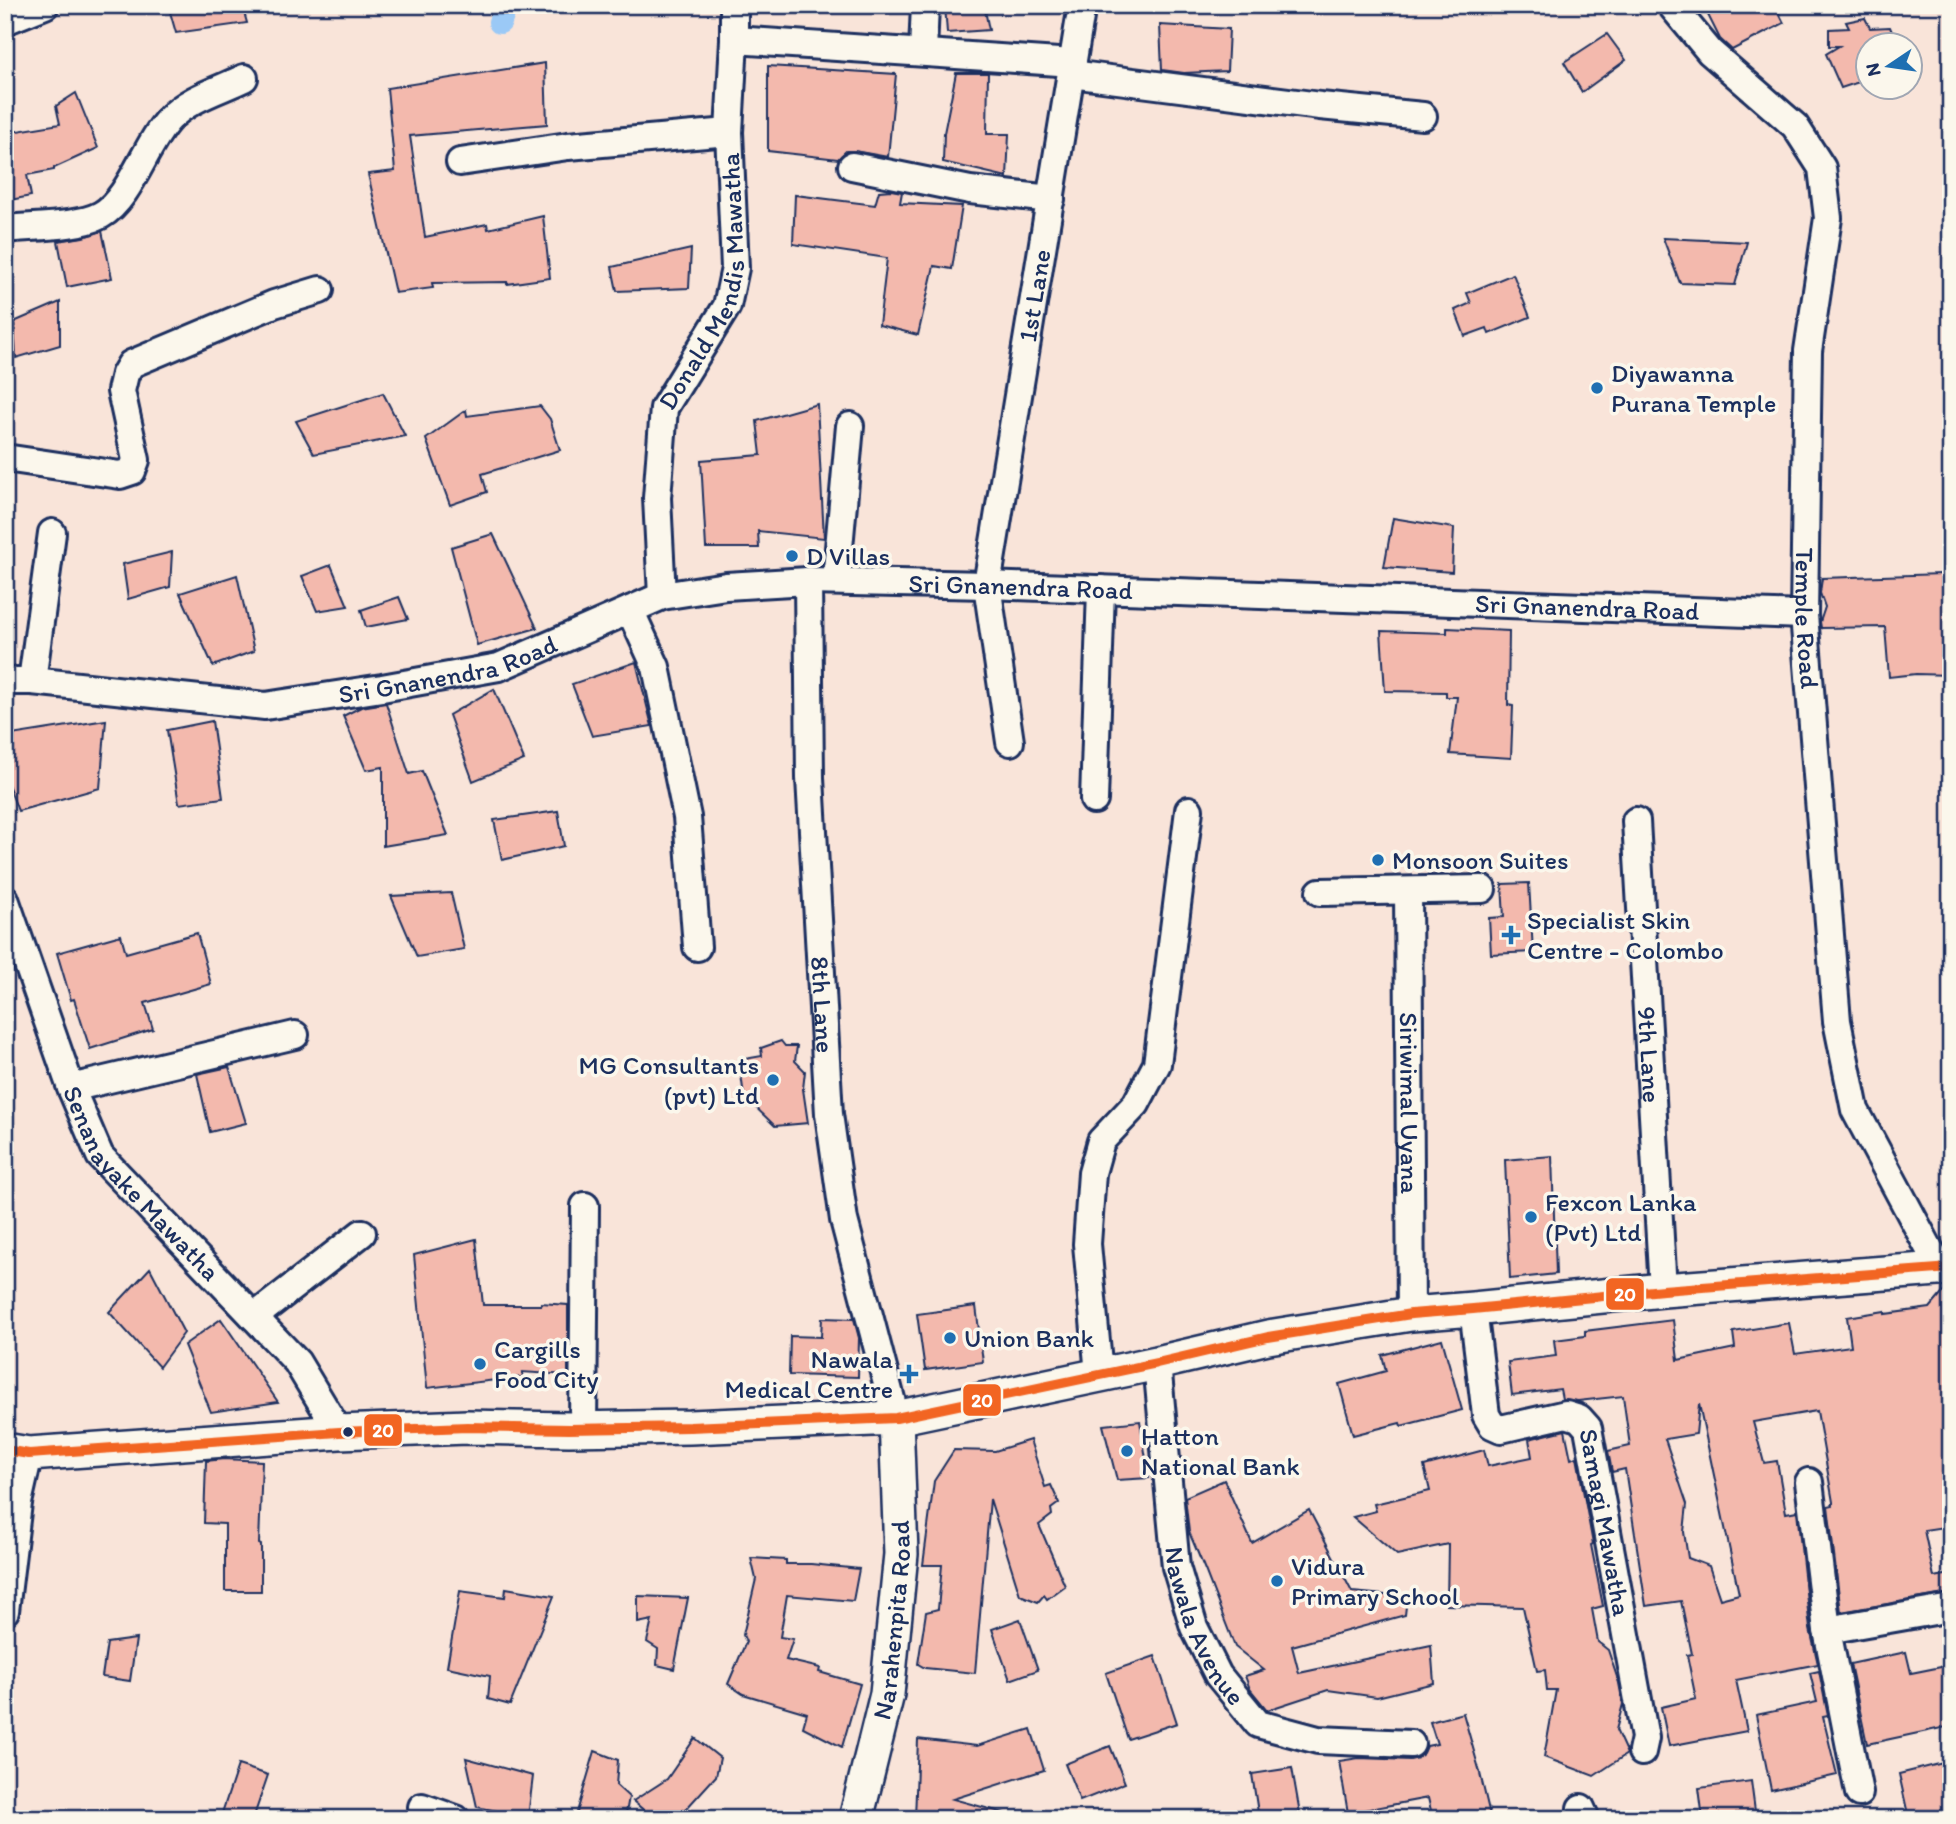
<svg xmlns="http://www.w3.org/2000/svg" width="1956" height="1824" font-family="Itim,sans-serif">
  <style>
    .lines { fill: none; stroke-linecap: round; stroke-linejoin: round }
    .canal { stroke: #9bc9f6; stroke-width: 24 }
    .building { fill: #f3b9ad; stroke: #1b2f5e; stroke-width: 2; fill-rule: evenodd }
    .minor-casing { stroke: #1b2f5e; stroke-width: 32 }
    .major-casing { stroke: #1b2f5e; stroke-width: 38 }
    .minor { stroke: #fbf7ec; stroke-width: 26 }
    .major { stroke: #fbf7ec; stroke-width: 33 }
    .bus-1-casing { stroke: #fbf7ec; stroke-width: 16 }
    .bus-1 { stroke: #f26522; stroke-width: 10 }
    .poi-dot { fill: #1f6fb2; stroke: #fbf7ec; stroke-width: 2.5 }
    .bus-dot { fill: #1b2f5e; stroke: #fbf7ec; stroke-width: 2.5 }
    .labels { text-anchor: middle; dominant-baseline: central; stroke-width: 7; stroke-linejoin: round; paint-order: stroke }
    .street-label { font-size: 26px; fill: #1b2f5e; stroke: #fbf7ec }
    .poi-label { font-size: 26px; fill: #1b2f5e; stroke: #fbf7ec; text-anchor: start }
    .line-badge { stroke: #fbf7ec; stroke-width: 2.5 }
    .badge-label { font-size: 19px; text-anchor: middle; font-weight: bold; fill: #fff }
  </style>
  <rect width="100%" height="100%" fill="#f9e4d9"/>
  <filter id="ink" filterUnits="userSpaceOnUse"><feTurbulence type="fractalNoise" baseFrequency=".0143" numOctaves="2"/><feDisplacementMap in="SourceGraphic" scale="14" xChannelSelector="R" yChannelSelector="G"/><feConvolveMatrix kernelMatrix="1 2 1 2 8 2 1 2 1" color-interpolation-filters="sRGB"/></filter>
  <g filter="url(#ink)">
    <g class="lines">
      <!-- canal -->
      <polyline class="canal" points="500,22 506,5"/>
    </g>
    <!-- building -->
    <g class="building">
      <polygon points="168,5 242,5 247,23 176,33"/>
      <polygon points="945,5 984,5 989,30 947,33"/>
      <polygon points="1727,5 1775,5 1784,23 1732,50 1720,39 1708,15"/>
      <polygon points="1865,18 1870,28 1890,27 1898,46 1868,46 1868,79 1841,88 1826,54 1839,46 1829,46 1829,29 1849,28 1846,22"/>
      <polygon points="1160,25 1229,29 1227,71 1184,73 1162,70"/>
      <polygon points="1607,34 1626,60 1582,92 1564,62"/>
      <polygon points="545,63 547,124 410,136 425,237 487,224 488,229 543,216 550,278 507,284 507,282 432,283 433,288 395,293 368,174 395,171 387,88"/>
      <polygon points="768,66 896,74 888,157 854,151 846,151 838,159 768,151"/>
      <polygon points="956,73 988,73 987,134 1009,134 1007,177 943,162 944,133"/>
      <polygon points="76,93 98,148 54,168 54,170 27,175 31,196 5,201 5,133 60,124 56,106"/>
      <polygon points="891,190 902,192 900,203 962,206 952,269 934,266 918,335 879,325 887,258 793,244 795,195 875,205 879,191"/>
      <polygon points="102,231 112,278 67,287 58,241 83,237"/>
      <polygon points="1663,238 1747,242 1735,285 1680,283"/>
      <polygon points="691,249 689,288 617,291 612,267"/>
      <polygon points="1513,274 1530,317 1489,334 1487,328 1465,336 1455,310 1471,303 1467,293"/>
      <polygon points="60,302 60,345 16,358 14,322"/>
      <polygon points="383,393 405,436 314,454 296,421"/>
      <polygon points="817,404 824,538 758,531 759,548 706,548 701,460 761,455 757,421"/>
      <polygon points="540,406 550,419 560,450 482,474 487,492 450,505 426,439 466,410 467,416"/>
      <polygon points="1393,518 1454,528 1452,572 1384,567"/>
      <polygon points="493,534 537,628 477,645 451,547"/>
      <polygon points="172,552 170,587 128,599 123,564"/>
      <polygon points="331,565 348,606 317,611 302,576"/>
      <polygon points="1942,574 1951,575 1951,675 1916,674 1889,677 1885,627 1821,628 1820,622 1825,607 1820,593 1822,578"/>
      <polygon points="237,575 254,651 213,666 180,593"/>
      <polygon points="399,597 408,619 366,627 361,610"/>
      <polygon points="1447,628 1509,631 1508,705 1513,706 1511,758 1450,754 1457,697 1446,697 1446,692 1385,691 1381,631 1447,633"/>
      <polygon points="636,662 652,726 592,736 572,684"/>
      <polygon points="494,689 524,760 473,781 449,715"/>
      <polygon points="386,703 409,774 422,771 448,835 383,846 383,767 366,770 343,716 361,707"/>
      <polygon points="106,720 100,788 18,811 5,776 5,736"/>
      <polygon points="212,721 223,798 179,804 167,730"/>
      <polygon points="558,811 564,846 502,860 494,820"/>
      <polygon points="1529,883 1533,952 1491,954 1489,918 1504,917 1502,884"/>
      <polygon points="451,893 464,949 417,957 391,896"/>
      <polygon points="197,933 211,984 145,1003 153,1029 90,1049 74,999 71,1000 57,953 121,935 126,953"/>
      <polygon points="781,1041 785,1046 797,1046 795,1061 805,1071 803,1089 808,1123 775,1126 744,1096 739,1060 762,1056 761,1048"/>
      <polygon points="229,1067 246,1123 210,1132 197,1074"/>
      <polygon points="1552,1156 1556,1274 1510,1279 1505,1160"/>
      <polygon points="476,1239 483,1305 541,1305 541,1303 568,1305 568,1375 522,1372 523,1377 427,1388 414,1255"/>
      <polygon points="150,1268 184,1333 159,1367 109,1312"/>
      <path d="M 1951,1287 L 1951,1526 L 1924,1530 L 1934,1577 L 1951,1574 L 1951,1593 L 1841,1612 L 1828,1506 L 1833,1505 L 1833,1502 L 1817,1411 L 1753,1422 L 1764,1463 L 1777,1461 L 1786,1513 L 1797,1511 L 1810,1629 L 1818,1664 L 1736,1680 L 1747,1731 L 1669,1746 L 1661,1707 L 1696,1699 L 1687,1655 L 1692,1654 L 1681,1601 L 1646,1606 L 1625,1469 L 1612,1472 L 1608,1451 L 1630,1446 L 1623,1396 L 1578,1401 L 1562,1399 L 1560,1389 L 1512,1395 L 1508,1362 L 1556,1356 L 1554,1340 L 1585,1336 L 1585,1331 L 1673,1320 L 1678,1360 L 1735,1348 L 1733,1332 L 1789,1323 L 1795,1354 L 1851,1346 L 1847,1317 L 1885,1311 L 1885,1314 L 1930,1308 L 1947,1288 ZM 1699,1404 L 1739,1594 L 1720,1599 L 1709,1566 L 1688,1558 L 1684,1532 L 1687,1504 L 1665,1439 L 1696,1434 Z"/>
      <polygon points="976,1306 983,1362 925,1370 917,1314"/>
      <polygon points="822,1318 854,1319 859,1338 858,1377 789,1375 790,1336 821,1337"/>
      <polygon points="221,1319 278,1402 211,1412 184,1345"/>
      <polygon points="1442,1339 1462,1410 1401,1426 1400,1423 1353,1435 1339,1384 1386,1371 1382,1355"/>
      <polygon points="1140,1421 1149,1478 1117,1480 1103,1425"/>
      <polygon points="1565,1430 1571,1459 1577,1457 1593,1544 1591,1545 1603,1606 1592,1609 1598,1642 1608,1650 1619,1683 1623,1704 1616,1730 1627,1754 1594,1776 1544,1757 1556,1690 1547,1690 1545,1670 1537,1671 1523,1607 1447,1605 1448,1544 1397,1555 1353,1517 1376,1511 1374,1504 1430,1491 1424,1466 1484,1450 1488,1466 1532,1457 1529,1439"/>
      <polygon points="1030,1440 1045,1487 1051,1485 1059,1503 1051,1509 1052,1515 1039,1525 1065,1586 1047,1599 1044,1595 1038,1602 1020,1595 990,1499 975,1673 925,1668 918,1664 926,1612 938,1609 942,1565 923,1565 934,1481 954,1450 995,1451"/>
      <polygon points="224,1459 262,1461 259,1544 261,1545 261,1591 225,1591 225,1524 204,1523 206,1461"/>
      <polygon points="1224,1480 1252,1543 1309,1510 1352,1592 1407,1597 1405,1615 1292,1646 1299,1673 1431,1645 1434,1683 1377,1697 1328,1690 1267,1710 1250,1689 1245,1676 1264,1670 1235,1647 1205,1570 1189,1532 1185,1497"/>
      <polygon points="751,1558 786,1560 786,1564 811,1564 859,1569 853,1601 787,1595 780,1637 793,1639 786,1660 820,1668 819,1672 860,1684 842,1747 803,1727 807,1713 743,1694 728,1684 746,1642 743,1635 756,1579"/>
      <polygon points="506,1588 554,1596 510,1705 488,1699 490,1676 447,1667 460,1591 505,1597"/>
      <polygon points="638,1596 688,1598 674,1669 657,1665 658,1649 647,1642 652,1620 638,1623"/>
      <polygon points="1020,1619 1038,1670 1010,1680 992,1629"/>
      <polygon points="136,1639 130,1681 102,1677 107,1643"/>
      <polygon points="1906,1652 1911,1673 1951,1665 1951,1726 1867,1744 1850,1664"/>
      <polygon points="1155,1656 1177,1723 1128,1739 1106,1673"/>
      <polygon points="1819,1671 1828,1716 1823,1717 1837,1775 1771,1790 1756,1715 1817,1702 1810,1673"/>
      <polygon points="1463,1713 1479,1769 1491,1819 1433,1819 1428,1798 1348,1813 1339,1761 1359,1758 1410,1760 1418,1758 1424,1753 1427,1746 1437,1744 1430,1722"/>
      <polygon points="1031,1729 1044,1770 953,1799 1004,1813 1003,1819 915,1819 918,1739 977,1746"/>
      <polygon points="695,1738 720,1758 716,1776 677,1819 654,1819 633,1801 667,1779"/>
      <polygon points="1110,1746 1125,1783 1080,1801 1065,1764"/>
      <polygon points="595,1751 618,1760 616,1785 629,1797 625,1819 575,1819"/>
      <polygon points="466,1758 533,1776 528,1817 477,1807"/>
      <polygon points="1951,1761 1951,1819 1909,1819 1899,1774"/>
      <polygon points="238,1765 268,1775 253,1819 220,1819"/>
      <polygon points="1292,1768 1301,1819 1259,1819 1252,1774"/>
      <polygon points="1751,1781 1756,1819 1703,1819 1699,1788"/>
    </g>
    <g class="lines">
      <!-- minor casing -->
      <g class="minor-casing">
        <g id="minor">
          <path id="s1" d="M 1671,5 L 1710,52 L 1795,126 L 1822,168 L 1828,218 L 1808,351 L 1804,615 L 1837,1021 L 1855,1110 L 1940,1269"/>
          <polyline points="5,21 45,5"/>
          <polyline points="734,40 1073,63"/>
          <polyline points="923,51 925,5"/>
          <polyline points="1071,74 1320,106 1423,116"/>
          <polyline points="460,162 568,146 729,132"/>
          <polyline points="852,166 970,190 1051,199"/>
          <path d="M 5,229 C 31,226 79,227 101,215 C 130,199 146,143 169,119 C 189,98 219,90 244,78"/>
          <polyline points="5,458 120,475 132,471 136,460 121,391 125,374 131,364 274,304 320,290"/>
          <path id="s2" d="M 808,581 L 810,778 L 829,1114 L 844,1220 L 896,1418"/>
          <polyline points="836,581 850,426"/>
          <path id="s3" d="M 662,596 L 657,498 L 664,408 L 727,306 L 735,268 L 729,132 L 734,40 L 734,5"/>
          <polyline points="630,610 656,667 687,817 697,947"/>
          <path id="s4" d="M 5,681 L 32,681 L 265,706 L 382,688 L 499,667 L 662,596 L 726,586 L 808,581 L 987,585 L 1804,615"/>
          <polyline points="32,681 52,533"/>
          <path id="s5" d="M 1010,742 L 987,585 L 1082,5"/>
          <polyline points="1094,800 1101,589"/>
          <path id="s6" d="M 1636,821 L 1663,1290"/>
          <path id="s7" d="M 1408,891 L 1411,1314"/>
          <polyline points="1320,892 1482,889"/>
          <path id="s8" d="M 5,899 L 71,1088 L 100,1156 L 297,1362 L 339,1432"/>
          <polyline points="71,1088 295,1035"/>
          <path id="s9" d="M 1473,1309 L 1486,1415 L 1492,1425 L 1501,1429 L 1566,1414 L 1579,1418 L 1588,1428 L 1645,1738 L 1642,1752"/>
          <polyline points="254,1317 362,1233"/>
          <path id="s10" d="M 1157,1363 L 1176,1567 L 1194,1627 L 1218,1675 L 1258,1724 L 1318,1740 L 1411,1744"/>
          <polyline points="1099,1374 1087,1244 1092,1173 1101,1141 1136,1104 1157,1064 1189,810"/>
          <polyline points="583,1428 585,1206"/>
          <polyline points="1809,1482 1827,1630 1859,1793"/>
          <polyline points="5,1611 18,1503 29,1454"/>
          <polyline points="1827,1630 1951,1608"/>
          <polyline points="422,1807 456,1819"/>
          <polyline points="1581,1808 1586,1819"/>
        </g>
      </g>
      <!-- major casing -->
      <g class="major-casing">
        <g id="major">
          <polyline points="5,1450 29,1454 339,1432 467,1427 569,1429 690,1427 896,1418 1157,1363 1268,1337 1411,1314 1473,1309 1663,1290 1951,1268"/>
          <path id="s11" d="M 856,1819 L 887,1694 L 901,1554 L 896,1418"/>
        </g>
      </g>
      <!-- minor -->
      <use href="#minor" class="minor"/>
      <!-- major -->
      <use href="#major" class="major"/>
      <!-- bus-1 casing -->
      <g class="bus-1-casing">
        <polyline id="bus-1" points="5,1450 29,1454 339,1432 467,1427 569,1429 690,1427 896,1418 1157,1363 1268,1337 1411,1314 1473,1309 1663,1290 1951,1268"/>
      </g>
      <!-- bus-1 -->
      <use href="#bus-1" class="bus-1"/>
    </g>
  </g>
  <!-- markers -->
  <g class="poi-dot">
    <circle cx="1597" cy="388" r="7"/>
    <circle cx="792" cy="556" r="7"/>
    <circle cx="1378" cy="860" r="7"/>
    <path d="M1507.5 924.5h7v7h7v7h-7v7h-7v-7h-7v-7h7z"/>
    <circle cx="773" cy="1080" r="7"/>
    <circle cx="1531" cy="1217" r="7"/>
    <circle cx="950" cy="1338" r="7"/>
    <circle cx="480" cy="1364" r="7"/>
    <path d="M905.5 1363.5h7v7h7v7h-7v7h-7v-7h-7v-7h7z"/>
    <circle cx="1127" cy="1451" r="7"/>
    <circle cx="1277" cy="1581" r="7"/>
  </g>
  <circle class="bus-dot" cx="348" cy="1432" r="6"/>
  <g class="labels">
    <!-- street labels -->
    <g class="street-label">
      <text stroke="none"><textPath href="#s3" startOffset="326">Donald Mendis Mawatha</textPath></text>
      <text stroke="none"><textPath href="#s5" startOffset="452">1st Lane</textPath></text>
      <text stroke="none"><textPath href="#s4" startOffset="1036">Sri Gnanendra Road</textPath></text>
      <text stroke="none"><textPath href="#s4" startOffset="1603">Sri Gnanendra Road</textPath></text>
      <text stroke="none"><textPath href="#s1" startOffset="676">Temple Road</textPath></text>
      <text stroke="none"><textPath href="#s4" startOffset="448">Sri Gnanendra Road</textPath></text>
      <text stroke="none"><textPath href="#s2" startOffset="424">8th Lane</textPath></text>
      <text stroke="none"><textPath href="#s6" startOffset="234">9th Lane</textPath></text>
      <text stroke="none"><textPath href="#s7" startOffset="212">Siriwimal Uyana</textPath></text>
      <text stroke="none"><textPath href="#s8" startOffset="320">Senanayake Mawatha</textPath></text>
      <text stroke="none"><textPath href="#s9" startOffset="318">Samagi Mawatha</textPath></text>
      <text stroke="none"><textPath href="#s11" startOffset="203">Narahenpita Road</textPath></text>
      <text stroke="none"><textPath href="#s10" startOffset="270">Nawala Avenue</textPath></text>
    </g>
    <!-- poi labels -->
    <g class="poi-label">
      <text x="1611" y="373">Diyawanna<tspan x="1611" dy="30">Purana Temple</tspan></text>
      <text x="806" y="556">D Villas</text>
      <text x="1392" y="860">Monsoon Suites</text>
      <text x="1527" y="920">Specialist Skin<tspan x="1527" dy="30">Centre - Colombo</tspan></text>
      <text x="759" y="1065" text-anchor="end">MG Consultants<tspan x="759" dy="30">(pvt) Ltd</tspan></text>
      <text x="1545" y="1202">Fexcon Lanka<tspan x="1545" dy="30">(Pvt) Ltd</tspan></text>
      <text x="964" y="1338">Union Bank</text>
      <text x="494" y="1349">Cargills<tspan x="494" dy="30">Food City</tspan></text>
      <text x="893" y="1359" text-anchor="end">Nawala<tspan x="893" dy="30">Medical Centre</tspan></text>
      <text x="1141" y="1436">Hatton<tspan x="1141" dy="30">National Bank</tspan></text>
      <text x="1291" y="1566">Vidura<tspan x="1291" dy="30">Primary School</tspan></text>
    </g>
  </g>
  <g class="line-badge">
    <rect x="1605" y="1277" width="40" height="34" rx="7" fill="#f26522"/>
    <rect x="962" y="1383" width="40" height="34" rx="7" fill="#f26522"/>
    <rect x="363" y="1413" width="40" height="34" rx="7" fill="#f26522"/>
  </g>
  <g class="badge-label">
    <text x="1625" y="1301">20</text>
    <text x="982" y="1407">20</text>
    <text x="383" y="1437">20</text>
  </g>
  <!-- margin -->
  <rect width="1956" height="1824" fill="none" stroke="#fbf7ec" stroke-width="28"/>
  <rect x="14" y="14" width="1928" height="1796" fill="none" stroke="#1b2f5e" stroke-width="2.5" filter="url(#ink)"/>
  <!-- north arrow -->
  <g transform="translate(1889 66) rotate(257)"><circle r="33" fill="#fbf7ec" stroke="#a1a7b3" stroke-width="2"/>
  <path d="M0-5L12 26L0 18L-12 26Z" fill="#1f6fb2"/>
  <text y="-10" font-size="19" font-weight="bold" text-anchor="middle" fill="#1b2f5e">N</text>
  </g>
</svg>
